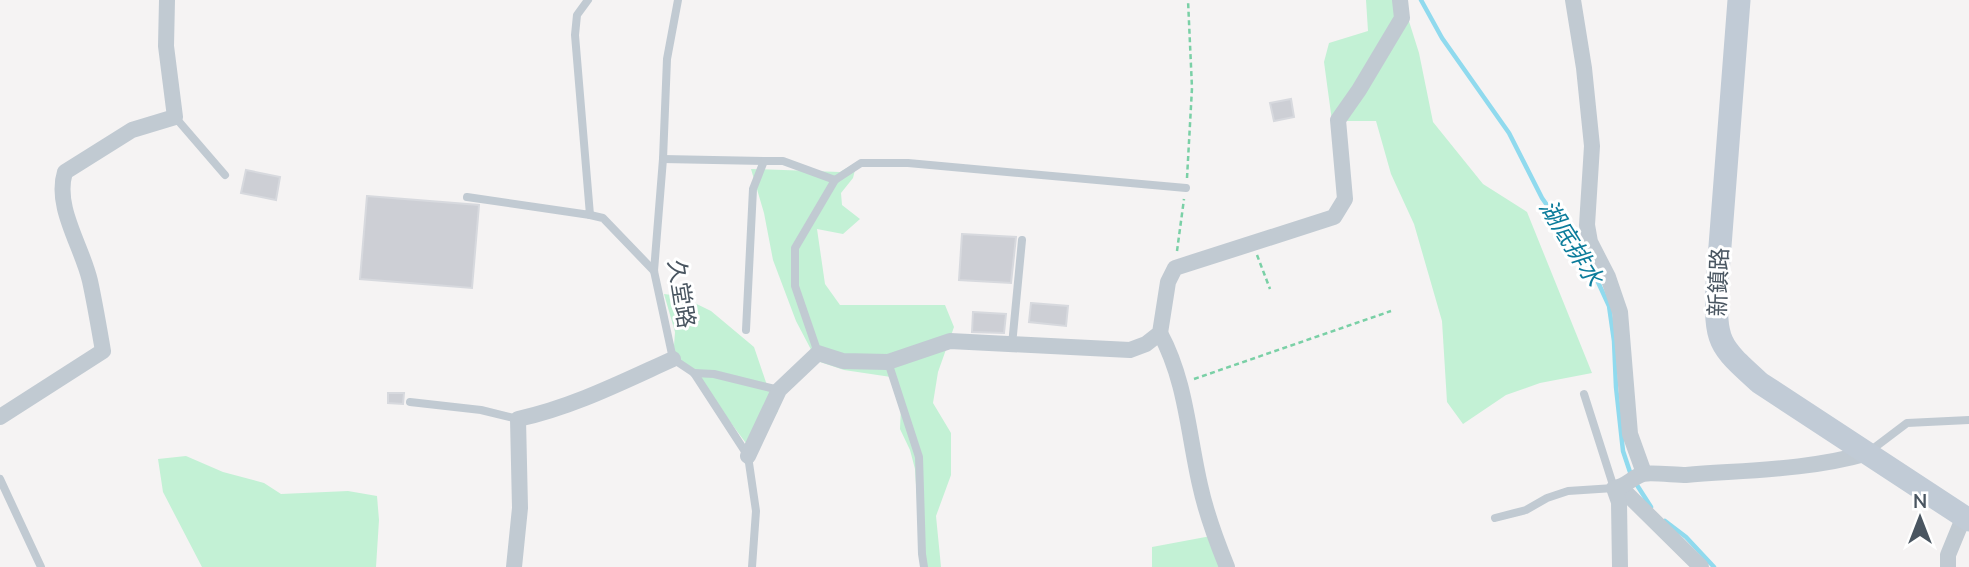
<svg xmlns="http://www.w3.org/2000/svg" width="1969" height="567" font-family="'Nunito Sans','Noto Sans TC',sans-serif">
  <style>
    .green { fill: #c3f1d5 }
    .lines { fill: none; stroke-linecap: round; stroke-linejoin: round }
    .stream { stroke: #90daee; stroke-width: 4.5 }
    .building { fill: #cdcfd5; stroke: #d7d9de; stroke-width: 2 }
    .path { stroke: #7ad0a6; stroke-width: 2.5; stroke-dasharray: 5 3.5; stroke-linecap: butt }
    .lane { stroke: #c1cad2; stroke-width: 8 }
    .street { stroke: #c1cad2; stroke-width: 16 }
    .secondary { stroke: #c1cbd6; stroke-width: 23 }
    .labels { text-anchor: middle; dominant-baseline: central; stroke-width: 6; stroke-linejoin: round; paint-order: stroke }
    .street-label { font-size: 23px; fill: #4a5661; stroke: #fff }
    .water-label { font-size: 24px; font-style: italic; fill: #0c7c9b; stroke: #fff }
  </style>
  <rect width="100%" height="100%" fill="#f5f3f3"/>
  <!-- green -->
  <g class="green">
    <polygon points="1366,0 1406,0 1407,15 1419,53 1433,122 1483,184 1527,212 1592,373 1540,383 1506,395 1463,424 1447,402 1442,321 1414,224 1391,174 1376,121 1332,121 1324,62 1329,43 1368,31"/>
    <polygon points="857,162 853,178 841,193 842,205 860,219 843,234 817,229 825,284 840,305 945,305 954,327 938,372 933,403 951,433 951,475 936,516 941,567 925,567 920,548 915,469 910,450 900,429 901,407 891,377 844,370 817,361 796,321 773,260 764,213 751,169 840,172"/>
    <polygon points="672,292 711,311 754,347 775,409 778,411 762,438 751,450 694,373 673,359 675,332 664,294 672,295"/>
    <polygon points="186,456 223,472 264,483 281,494 348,491 377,496 379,520 376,567 202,567 163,492 158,459"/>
    <polygon points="1211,536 1226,567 1152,567 1152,547"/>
  </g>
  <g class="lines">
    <!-- stream -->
    <g class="stream">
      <polyline points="1421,0 1442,38 1509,133 1542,198 1592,269 1609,306 1614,341 1616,387 1623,451 1631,475"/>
      <polyline points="1635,482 1651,507"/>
      <polyline points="1665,521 1686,537 1714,567"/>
    </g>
  </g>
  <!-- building -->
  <g class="building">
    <polygon points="1291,99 1294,117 1274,121 1270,103"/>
    <polygon points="246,170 280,177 276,200 241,193"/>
    <polygon points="367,196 479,205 472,288 360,279"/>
    <polygon points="962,234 1016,237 1011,283 959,280"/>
    <polygon points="1031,303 1068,306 1066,326 1029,322"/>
    <polygon points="973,312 1006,314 1004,333 972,332"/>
    <polygon points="388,393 404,393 403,404 388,403"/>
  </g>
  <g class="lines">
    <!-- path -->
    <g class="path">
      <polyline points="1187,178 1192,88 1188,0"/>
      <polyline points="1177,251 1184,199"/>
      <polyline points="1257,255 1270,289"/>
      <polyline points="1194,379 1391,311"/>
    </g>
    <!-- lane -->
    <g class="lane">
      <polyline points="678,0 667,59 663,159 654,271 673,359 694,373 748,456 756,511 752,567"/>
      <polyline points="175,117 225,175"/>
      <polyline points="663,159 764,161"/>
      <polyline points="467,197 590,215 575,35 577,15 588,0"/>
      <polyline points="590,215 603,218 654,271"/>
      <polyline points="746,330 753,189 764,161 783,161 835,180 861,163 908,163 1186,188"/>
      <polyline points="1012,345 1022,240"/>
      <polyline points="818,353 795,286 795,248 835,180"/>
      <polyline points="888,362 919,457 922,554 924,567"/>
      <polyline points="694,373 714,374 779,390"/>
      <polyline points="410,402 481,410 518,419"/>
      <polyline points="1870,451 1907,423 1969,420"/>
      <polyline points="0,479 41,567"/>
      <polyline points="1495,518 1526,510 1547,498 1568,491 1614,488 1584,394"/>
    </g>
    <!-- street -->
    <g class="street">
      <polyline points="1573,0 1584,68 1592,146 1587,225 1590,242 1608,277 1620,312 1630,434 1644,473"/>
      <path d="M 1160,333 C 1186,381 1188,433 1200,485 C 1206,513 1216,540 1227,567"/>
      <path d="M 0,417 L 103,351 C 99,328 95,304 90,281 C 82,246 54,207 65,172 L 132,130 L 175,117 L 166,46 L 167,0"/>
      <polyline points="748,456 779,390 818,353 843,361 888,362 950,341 1130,350 1146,344 1160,333 1168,282 1175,268 1334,217 1345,199 1338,120 1359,90 1402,18 1400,0"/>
      <polyline points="1621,488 1701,567"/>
      <path d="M 514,567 L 520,508 L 518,419 C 573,407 622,382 673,359"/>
      <path d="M 1620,567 L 1619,502 L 1614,488 C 1626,487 1632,477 1643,474 C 1650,472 1675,475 1686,475 C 1747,470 1809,470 1868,453"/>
      <polyline points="1948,567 1948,555 1964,516"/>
    </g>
    <!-- secondary -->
    <path class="secondary" d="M 1739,0 L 1717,285 C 1715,343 1718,345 1760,383 L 1969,520"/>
  </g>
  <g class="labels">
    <!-- street labels -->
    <g class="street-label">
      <text transform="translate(1719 282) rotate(-88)">新鎮路</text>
      <text transform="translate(681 294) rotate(81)">久堂路</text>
    </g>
    <!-- water labels -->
    <g class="water-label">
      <text transform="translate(1571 243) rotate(58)">湖底排水</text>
    </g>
  </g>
  <!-- north arrow -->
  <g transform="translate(1920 518)" stroke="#ffffff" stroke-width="5" paint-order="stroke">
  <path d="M0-5L12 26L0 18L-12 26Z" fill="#4a5661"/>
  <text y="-10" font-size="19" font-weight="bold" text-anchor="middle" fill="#4a5661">N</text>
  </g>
</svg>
